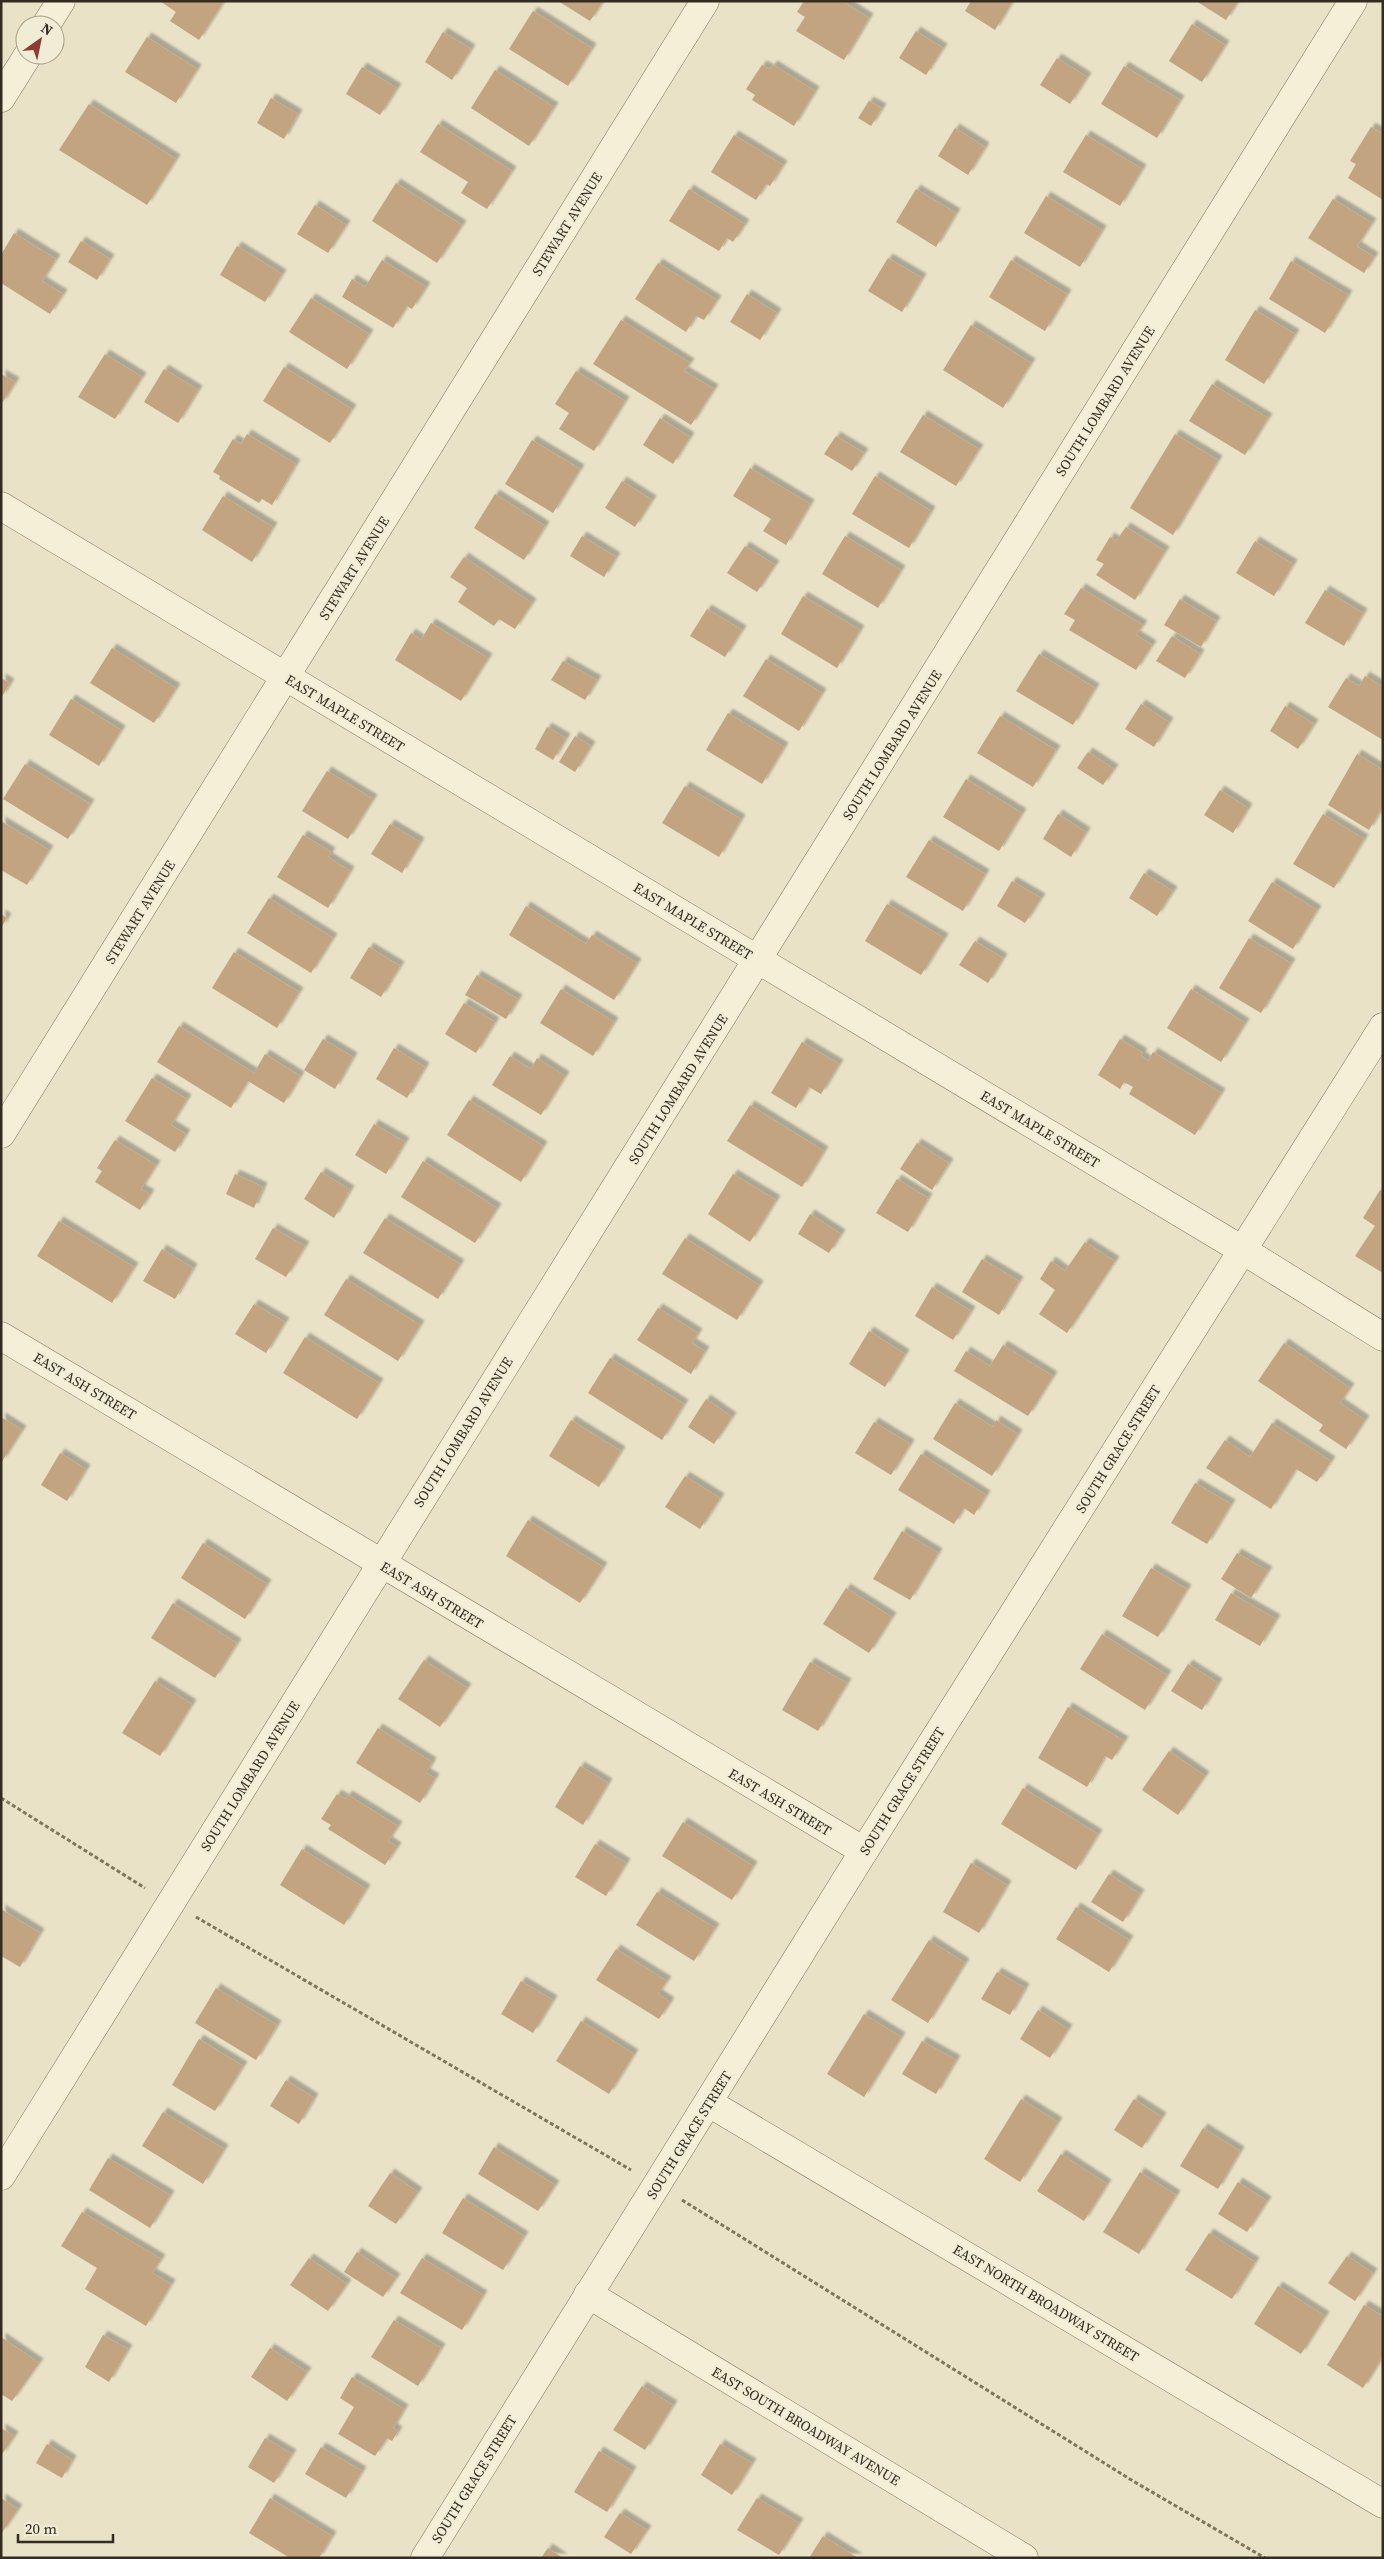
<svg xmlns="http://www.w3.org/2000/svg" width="1384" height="2559" font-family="'Source Serif 4',serif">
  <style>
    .building { fill: #c2a480; filter: url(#shadow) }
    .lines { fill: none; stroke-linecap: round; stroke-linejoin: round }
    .minor-casing { stroke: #82755e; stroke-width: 29 }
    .path { stroke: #82755e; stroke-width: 3; stroke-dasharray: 4 2.5; stroke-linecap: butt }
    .minor { stroke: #f5efd8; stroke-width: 28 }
    .labels { text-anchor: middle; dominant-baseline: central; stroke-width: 4; stroke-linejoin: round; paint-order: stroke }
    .street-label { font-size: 14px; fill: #342c20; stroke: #f1ecd5 }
  </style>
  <defs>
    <filter id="shadow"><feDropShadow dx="4.5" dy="-4.5" stdDeviation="1" flood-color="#0004"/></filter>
  </defs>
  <rect width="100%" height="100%" fill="#e9e2c6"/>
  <!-- building -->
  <g class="building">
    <polygon points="160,1 224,1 199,40 170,21 176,12"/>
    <polygon points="558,1 603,1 590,21"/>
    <polygon points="804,1 842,1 869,18 844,60 796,31 805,17 797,12"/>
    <polygon points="971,1 1010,1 1012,2 995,30 965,11"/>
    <polygon points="1196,1 1238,1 1226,20"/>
    <polygon points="533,11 592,48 568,86 509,49"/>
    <polygon points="1192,24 1225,45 1202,82 1169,61"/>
    <polygon points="916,31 943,48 926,75 899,58"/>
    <polygon points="443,32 471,49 452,80 425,62"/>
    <polygon points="147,37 197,69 176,103 125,72"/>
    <polygon points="1057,58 1087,77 1070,104 1040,85"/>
    <polygon points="762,65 770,69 773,65 815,91 794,126 752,100 755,95 746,89"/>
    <polygon points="1124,66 1180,100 1157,138 1101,104"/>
    <polygon points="362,67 397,88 380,115 346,94"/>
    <polygon points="495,70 554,107 529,146 471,108"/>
    <polygon points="271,98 298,114 284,139 257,123"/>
    <polygon points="869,101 882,108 871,126 858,118"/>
    <polygon points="89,104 176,159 147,205 59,150"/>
    <polygon points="438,124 512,171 487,209 461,193 468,182 420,152"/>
    <polygon points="1371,127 1383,134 1383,200 1348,178 1356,164 1350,161"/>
    <polygon points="955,128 985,147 968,175 938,156"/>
    <polygon points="734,135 783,165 770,186 766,184 756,200 711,172"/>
    <polygon points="1086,135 1142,169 1120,206 1063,172"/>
    <polygon points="396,183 462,225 437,263 372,221"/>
    <polygon points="689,189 745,224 733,242 727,238 719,251 669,221"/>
    <polygon points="916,189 956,213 936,247 896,222"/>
    <polygon points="1046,196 1102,230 1080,267 1024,233"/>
    <polygon points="1333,199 1372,223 1357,246 1374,257 1364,273 1308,238"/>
    <polygon points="315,205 346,225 328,253 297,234"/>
    <polygon points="14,233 56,259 42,281 63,294 50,314 1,283 1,255"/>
    <polygon points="81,241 110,259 97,280 68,262"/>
    <polygon points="237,246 282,274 265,302 220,275"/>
    <polygon points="888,258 922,278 902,312 868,291"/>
    <polygon points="382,260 426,287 412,309 407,306 393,328 342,297 352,279 365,287"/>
    <polygon points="1011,260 1067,294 1045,331 989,297"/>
    <polygon points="1291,261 1348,295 1325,333 1269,299"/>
    <polygon points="658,263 717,300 704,320 696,316 686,332 635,299"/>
    <polygon points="747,294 777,313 760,340 730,322"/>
    <polygon points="311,298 369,334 347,369 289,332"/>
    <polygon points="1255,310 1295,334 1264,384 1225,360"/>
    <polygon points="621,320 690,363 684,371 714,389 691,425 593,364"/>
    <polygon points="971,325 1031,363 1003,408 943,370"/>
    <polygon points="105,354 142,377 115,419 78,397"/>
    <polygon points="284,367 352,409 330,443 263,401"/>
    <polygon points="164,369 198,390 178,423 144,402"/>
    <polygon points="576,371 625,401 594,451 559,429 569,413 555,404"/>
    <polygon points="1,374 15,382 1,405"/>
    <polygon points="1212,384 1268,418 1245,455 1189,421"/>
    <polygon points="923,415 979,449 956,486 900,452"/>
    <polygon points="660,418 690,437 673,464 643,445"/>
    <polygon points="247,434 296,464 272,505 262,499 259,503 219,479 220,476 213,472 233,439 241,444"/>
    <polygon points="1175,434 1218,460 1173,535 1130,508"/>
    <polygon points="836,436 864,453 852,471 824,454"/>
    <polygon points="532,440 580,469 553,513 505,484"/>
    <polygon points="750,468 810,504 786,545 763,531 771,519 733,496"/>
    <polygon points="875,476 931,511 909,548 852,514"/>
    <polygon points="622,481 652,500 635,527 605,508"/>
    <polygon points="495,494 545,526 524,560 474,528"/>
    <polygon points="223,496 273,527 252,562 202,530"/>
    <polygon points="1126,527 1165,551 1135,600 1096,575 1104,564 1096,560 1110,537 1116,541"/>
    <polygon points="582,536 616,557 604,577 570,556"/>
    <polygon points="845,536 901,570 878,608 822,574"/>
    <polygon points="1255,541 1293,564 1274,596 1236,573"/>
    <polygon points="745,546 775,565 757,592 727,573"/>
    <polygon points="464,557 532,603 515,629 499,619 494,626 458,602 467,588 450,577"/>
    <polygon points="1081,588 1143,625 1136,635 1152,645 1136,670 1069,630 1075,620 1064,614"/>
    <polygon points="1325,590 1363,613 1344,646 1305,623"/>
    <polygon points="803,596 860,630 837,668 781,634"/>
    <polygon points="1180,599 1216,621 1201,647 1164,625"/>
    <polygon points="707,609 742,630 725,657 690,636"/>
    <polygon points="431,623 488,658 461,701 395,660 411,633 421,640"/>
    <polygon points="1172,636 1200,654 1185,678 1156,661"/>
    <polygon points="112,648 176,688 154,723 90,683"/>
    <polygon points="1039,654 1095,688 1073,725 1016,691"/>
    <polygon points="766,659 822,693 799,731 743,696"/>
    <polygon points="563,661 597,680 585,700 551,680"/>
    <polygon points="1365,676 1383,687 1383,740 1328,707 1346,678 1359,686"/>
    <polygon points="1,678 10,683 1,698"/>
    <polygon points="71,699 121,730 99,766 49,735"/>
    <polygon points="1141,704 1169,722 1154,747 1125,729"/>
    <polygon points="1285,706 1314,724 1298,749 1270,731"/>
    <polygon points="728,713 784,747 762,784 706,750"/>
    <polygon points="1000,716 1056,750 1033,787 977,753"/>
    <polygon points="547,727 566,738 553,760 535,749"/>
    <polygon points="575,736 591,746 575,772 559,762"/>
    <polygon points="1088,752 1114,769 1103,785 1077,768"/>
    <polygon points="1357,754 1383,770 1383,806 1369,830 1328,805"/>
    <polygon points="25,764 90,804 68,839 3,799"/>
    <polygon points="327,771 373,799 348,839 302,811"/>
    <polygon points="966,779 1022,813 999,851 943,817"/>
    <polygon points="685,786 741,819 719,857 662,823"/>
    <polygon points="1220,790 1248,808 1233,833 1204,815"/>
    <polygon points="1058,814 1086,832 1071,857 1043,839"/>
    <polygon points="1323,814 1364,839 1334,888 1293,864"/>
    <polygon points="1,821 49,850 27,885 1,870"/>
    <polygon points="390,824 420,842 402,873 371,854"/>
    <polygon points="303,835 331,852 328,857 350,871 328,908 277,877"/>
    <polygon points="929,840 985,874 963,911 906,877"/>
    <polygon points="1144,873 1173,891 1157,916 1129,898"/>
    <polygon points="1012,881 1041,898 1025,923 997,906"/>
    <polygon points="1272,882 1317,910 1293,949 1248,921"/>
    <polygon points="269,898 333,938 311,973 247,933"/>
    <polygon points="887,904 944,938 921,975 865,941"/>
    <polygon points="526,906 586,944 592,935 637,963 614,1000 509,935"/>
    <polygon points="1,914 7,918 1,928"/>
    <polygon points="1249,938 1291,963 1261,1013 1219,988"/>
    <polygon points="975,941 1003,958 988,983 959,965"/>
    <polygon points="369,947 400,966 381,997 350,978"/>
    <polygon points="234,952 299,992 277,1028 212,988"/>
    <polygon points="477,975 518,999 506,1019 465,995"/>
    <polygon points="561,989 614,1022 593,1056 540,1023"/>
    <polygon points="1191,989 1245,1023 1221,1062 1167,1028"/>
    <polygon points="464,1003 495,1022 476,1053 445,1034"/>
    <polygon points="179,1026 254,1073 265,1054 300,1076 284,1103 248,1081 231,1108 157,1062"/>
    <polygon points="323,1039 353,1057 335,1089 304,1070"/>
    <polygon points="1120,1039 1143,1053 1141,1056 1148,1061 1153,1052 1221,1093 1195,1135 1129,1094 1133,1087 1124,1082 1120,1089 1098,1075"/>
    <polygon points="802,1042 839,1064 821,1094 809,1087 796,1108 771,1093"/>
    <polygon points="394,1048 425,1067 407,1098 376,1079"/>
    <polygon points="510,1056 531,1069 537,1058 565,1076 541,1115 492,1085"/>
    <polygon points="152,1078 187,1099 171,1125 186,1134 175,1152 125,1121"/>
    <polygon points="469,1100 543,1146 521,1182 447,1135"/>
    <polygon points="750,1105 824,1151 802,1187 727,1141"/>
    <polygon points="374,1124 405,1142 386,1174 355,1155"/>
    <polygon points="115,1140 156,1165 141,1189 150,1194 140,1210 95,1182 102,1171 97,1168"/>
    <polygon points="917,1143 949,1163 932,1190 900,1169"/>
    <polygon points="423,1161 497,1208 475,1243 401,1197"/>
    <polygon points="321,1172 350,1190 334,1218 304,1199"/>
    <polygon points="235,1174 263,1187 254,1208 226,1194"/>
    <polygon points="733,1174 776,1200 750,1242 708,1214"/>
    <polygon points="897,1179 928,1198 908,1232 876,1213"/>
    <polygon points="1380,1190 1383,1191 1383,1273 1355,1256 1375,1226 1363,1218"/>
    <polygon points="810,1214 841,1234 829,1253 798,1234"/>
    <polygon points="385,1218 460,1264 438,1299 363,1253"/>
    <polygon points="59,1221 134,1267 112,1303 37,1256"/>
    <polygon points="273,1228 305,1246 286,1277 255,1259"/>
    <polygon points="685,1238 759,1285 737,1320 662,1274"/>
    <polygon points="1085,1242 1115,1261 1067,1333 1039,1314 1055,1290 1040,1279 1051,1261 1065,1271"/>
    <polygon points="162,1249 193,1268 175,1299 143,1281"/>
    <polygon points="982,1259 1019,1281 999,1315 962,1292"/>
    <polygon points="346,1279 420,1325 398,1361 324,1315"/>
    <polygon points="932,1287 971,1311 953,1340 915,1316"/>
    <polygon points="254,1304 285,1322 266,1353 235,1334"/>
    <polygon points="658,1308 698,1333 692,1343 705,1351 691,1374 637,1340"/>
    <polygon points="869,1331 905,1354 885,1387 849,1364"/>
    <polygon points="305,1337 379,1383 357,1419 283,1373"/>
    <polygon points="1284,1343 1350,1388 1340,1403 1365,1420 1346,1449 1319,1431 1323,1425 1258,1381"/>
    <polygon points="1003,1345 1053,1376 1028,1416 954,1371 966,1351 990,1366"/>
    <polygon points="610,1358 684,1404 662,1440 588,1393"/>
    <polygon points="706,1399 732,1417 714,1444 688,1427"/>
    <polygon points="955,1403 993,1427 996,1420 1018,1434 992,1476 933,1439"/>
    <polygon points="1,1417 22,1430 1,1463"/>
    <polygon points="571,1420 621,1451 599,1487 549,1456"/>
    <polygon points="874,1422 910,1444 891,1475 855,1453"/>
    <polygon points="1272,1423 1331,1461 1317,1482 1296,1469 1271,1509 1206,1468 1225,1440 1250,1457"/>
    <polygon points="60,1453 86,1469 67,1501 41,1485"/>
    <polygon points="921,1454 986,1495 974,1515 964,1508 954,1524 898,1490"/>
    <polygon points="685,1476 720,1498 700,1529 665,1507"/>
    <polygon points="1195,1483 1231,1504 1207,1544 1171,1523"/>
    <polygon points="528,1520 603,1567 580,1603 506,1556"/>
    <polygon points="902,1531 938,1553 910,1600 873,1579"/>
    <polygon points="203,1543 267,1584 245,1619 181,1578"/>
    <polygon points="1237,1553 1268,1571 1251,1598 1221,1579"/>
    <polygon points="1151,1568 1187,1589 1158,1637 1122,1616"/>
    <polygon points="846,1588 892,1617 869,1653 823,1624"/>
    <polygon points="1231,1593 1276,1619 1260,1646 1215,1620"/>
    <polygon points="173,1603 237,1643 215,1678 151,1638"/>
    <polygon points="1102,1634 1167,1675 1145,1710 1080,1669"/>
    <polygon points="424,1660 467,1688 440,1727 398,1699"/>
    <polygon points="810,1662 847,1683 818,1731 782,1710"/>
    <polygon points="1188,1664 1218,1683 1202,1710 1171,1691"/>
    <polygon points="155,1681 192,1704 160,1756 122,1733"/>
    <polygon points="1068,1707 1124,1741 1112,1760 1105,1756 1087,1787 1038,1758"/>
    <polygon points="378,1728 432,1762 426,1773 435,1778 420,1803 356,1763"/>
    <polygon points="1169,1751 1205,1776 1178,1815 1142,1790"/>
    <polygon points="580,1766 608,1783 583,1825 555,1807"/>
    <polygon points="1023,1788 1098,1834 1076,1870 1001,1824"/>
    <polygon points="337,1794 345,1799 348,1795 398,1826 388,1841 397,1847 385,1865 328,1829 331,1825 321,1819"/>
    <polygon points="683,1822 753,1866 732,1900 662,1856"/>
    <polygon points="595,1844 626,1863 606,1896 575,1877"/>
    <polygon points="302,1849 366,1889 344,1925 280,1885"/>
    <polygon points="971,1863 1007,1885 979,1933 943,1912"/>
    <polygon points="1109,1874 1140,1894 1123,1922 1091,1902"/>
    <polygon points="657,1892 715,1928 694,1961 636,1925"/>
    <polygon points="1076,1907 1129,1940 1109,1972 1056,1939"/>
    <polygon points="1,1909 40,1933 20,1967 1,1956"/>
    <polygon points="929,1940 965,1963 928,2023 891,2000"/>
    <polygon points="616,1949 667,1981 658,1994 670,2002 659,2019 596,1980"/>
    <polygon points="997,1972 1025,1988 1010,2015 981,1999"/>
    <polygon points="521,1981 553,2000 533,2033 501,2014"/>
    <polygon points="216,1988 277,2025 256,2060 195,2023"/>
    <polygon points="1038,2010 1068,2029 1050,2058 1020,2039"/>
    <polygon points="864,2014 901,2037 864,2097 827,2074"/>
    <polygon points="581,2021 634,2054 609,2094 556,2061"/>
    <polygon points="199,2039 243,2066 215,2111 172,2085"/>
    <polygon points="922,2041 956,2060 936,2094 902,2074"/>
    <polygon points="286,2080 314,2098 299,2124 270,2106"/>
    <polygon points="1021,2099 1058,2122 1020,2182 984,2159"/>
    <polygon points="1134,2099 1162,2117 1142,2148 1114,2130"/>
    <polygon points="163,2112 224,2149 203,2184 142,2146"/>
    <polygon points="1203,2128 1240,2151 1218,2189 1180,2166"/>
    <polygon points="494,2147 555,2185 538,2211 478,2174"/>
    <polygon points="1061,2154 1107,2184 1084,2221 1037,2191"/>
    <polygon points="108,2158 170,2195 150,2228 89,2190"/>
    <polygon points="1140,2172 1176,2195 1139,2254 1103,2232"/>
    <polygon points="390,2173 418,2192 396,2224 368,2206"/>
    <polygon points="1238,2182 1267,2201 1247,2232 1218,2214"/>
    <polygon points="463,2198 524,2236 503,2270 442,2233"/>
    <polygon points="82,2212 161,2259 152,2273 171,2284 146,2326 85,2289 97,2268 61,2246"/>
    <polygon points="1209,2233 1255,2262 1232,2299 1185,2270"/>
    <polygon points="357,2252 396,2278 383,2297 344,2272"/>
    <polygon points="1347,2256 1373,2273 1355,2301 1328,2283"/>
    <polygon points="309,2258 347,2284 328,2311 290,2285"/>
    <polygon points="422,2258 483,2295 462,2330 400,2293"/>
    <polygon points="1278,2286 1325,2316 1301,2354 1254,2324"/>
    <polygon points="1364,2305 1383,2316 1383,2356 1363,2388 1327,2365"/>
    <polygon points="394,2320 441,2348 418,2386 371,2357"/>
    <polygon points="103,2335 128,2349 109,2382 85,2367"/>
    <polygon points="1,2337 39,2363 12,2401 1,2394"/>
    <polygon points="270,2348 307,2372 287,2401 251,2377"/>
    <polygon points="352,2377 404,2409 393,2428 398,2431 392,2441 387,2438 375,2456 338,2434 354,2407 340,2398"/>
    <polygon points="642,2386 673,2405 645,2450 613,2430"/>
    <polygon points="1,2428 14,2436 1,2456"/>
    <polygon points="265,2438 292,2454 274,2483 248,2467"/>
    <polygon points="47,2444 72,2460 62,2478 36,2463"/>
    <polygon points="720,2444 752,2463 732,2495 701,2475"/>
    <polygon points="321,2447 362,2471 346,2498 305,2474"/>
    <polygon points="599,2451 632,2471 607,2512 574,2492"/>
    <polygon points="1,2498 18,2509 1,2534"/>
    <polygon points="270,2498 332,2536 319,2558 290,2558 249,2533"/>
    <polygon points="757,2498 799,2523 779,2555 737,2530"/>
    <polygon points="620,2513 647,2530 631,2554 604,2537"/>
    <polygon points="823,2536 858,2558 809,2558"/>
    <polygon points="548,2548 563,2558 541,2558"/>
  </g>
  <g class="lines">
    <!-- minor casing -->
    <g class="minor-casing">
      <g id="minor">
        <polyline points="46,25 61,1"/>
        <polyline points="1,98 28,55"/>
        <polyline points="1,506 1244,1251 1383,1337"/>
        <polyline points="1,1134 705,1"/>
        <polyline points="1,1336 864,1851"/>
        <polyline points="709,2103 1383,2504"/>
        <polyline points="1,2176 1353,1"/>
        <polyline points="588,2294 1024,2558"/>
        <polyline points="425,2558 864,1851 1383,1027"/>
      </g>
    </g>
    <!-- path -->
    <g class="path">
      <polyline points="1,1798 145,1888"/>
      <polyline points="196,1917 631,2170"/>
      <polyline points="682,2200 1133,2481 1265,2558"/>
    </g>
    <!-- minor -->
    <use href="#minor" class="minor"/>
  </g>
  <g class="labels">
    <!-- street labels -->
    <g class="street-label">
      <text transform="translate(567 224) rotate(-58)">STEWART AVENUE</text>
      <text transform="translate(1105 401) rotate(-58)">SOUTH LOMBARD AVENUE</text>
      <text transform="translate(354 568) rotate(-58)">STEWART AVENUE</text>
      <text transform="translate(345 713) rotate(31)">EAST MAPLE STREET</text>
      <text transform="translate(892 745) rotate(-58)">SOUTH LOMBARD AVENUE</text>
      <text transform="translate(140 912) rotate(-58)">STEWART AVENUE</text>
      <text transform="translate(693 921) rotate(31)">EAST MAPLE STREET</text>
      <text transform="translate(678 1089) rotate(-58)">SOUTH LOMBARD AVENUE</text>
      <text transform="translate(1040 1129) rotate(31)">EAST MAPLE STREET</text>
      <text transform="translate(85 1386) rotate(31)">EAST ASH STREET</text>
      <text transform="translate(463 1432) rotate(-58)">SOUTH LOMBARD AVENUE</text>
      <text transform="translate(1118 1449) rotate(-58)">SOUTH GRACE STREET</text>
      <text transform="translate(432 1595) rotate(31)">EAST ASH STREET</text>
      <text transform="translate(250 1776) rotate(-58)">SOUTH LOMBARD AVENUE</text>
      <text transform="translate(902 1791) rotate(-58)">SOUTH GRACE STREET</text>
      <text transform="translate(780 1802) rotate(31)">EAST ASH STREET</text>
      <text transform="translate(689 2135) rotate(-58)">SOUTH GRACE STREET</text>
      <text transform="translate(1046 2303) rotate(31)">EAST NORTH BROADWAY STREET</text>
      <text transform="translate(806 2426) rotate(31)">EAST SOUTH BROADWAY AVENUE</text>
      <text transform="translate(474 2479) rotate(-58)">SOUTH GRACE STREET</text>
    </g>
  </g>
  <!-- border -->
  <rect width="1384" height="2559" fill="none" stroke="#342c20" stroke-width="5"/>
  <!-- north arrow -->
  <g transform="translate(40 40) rotate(33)"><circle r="24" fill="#f1ecd5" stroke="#a59f8d"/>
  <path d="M0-4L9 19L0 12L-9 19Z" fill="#8a3e35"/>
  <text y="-8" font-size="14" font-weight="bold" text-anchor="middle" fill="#342c20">N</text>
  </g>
  <!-- scale -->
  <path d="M18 2534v8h95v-8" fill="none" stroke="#342c20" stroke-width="2.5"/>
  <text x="25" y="2534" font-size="15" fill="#342c20" stroke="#f1ecd5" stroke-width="4" paint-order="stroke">20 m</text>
</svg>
